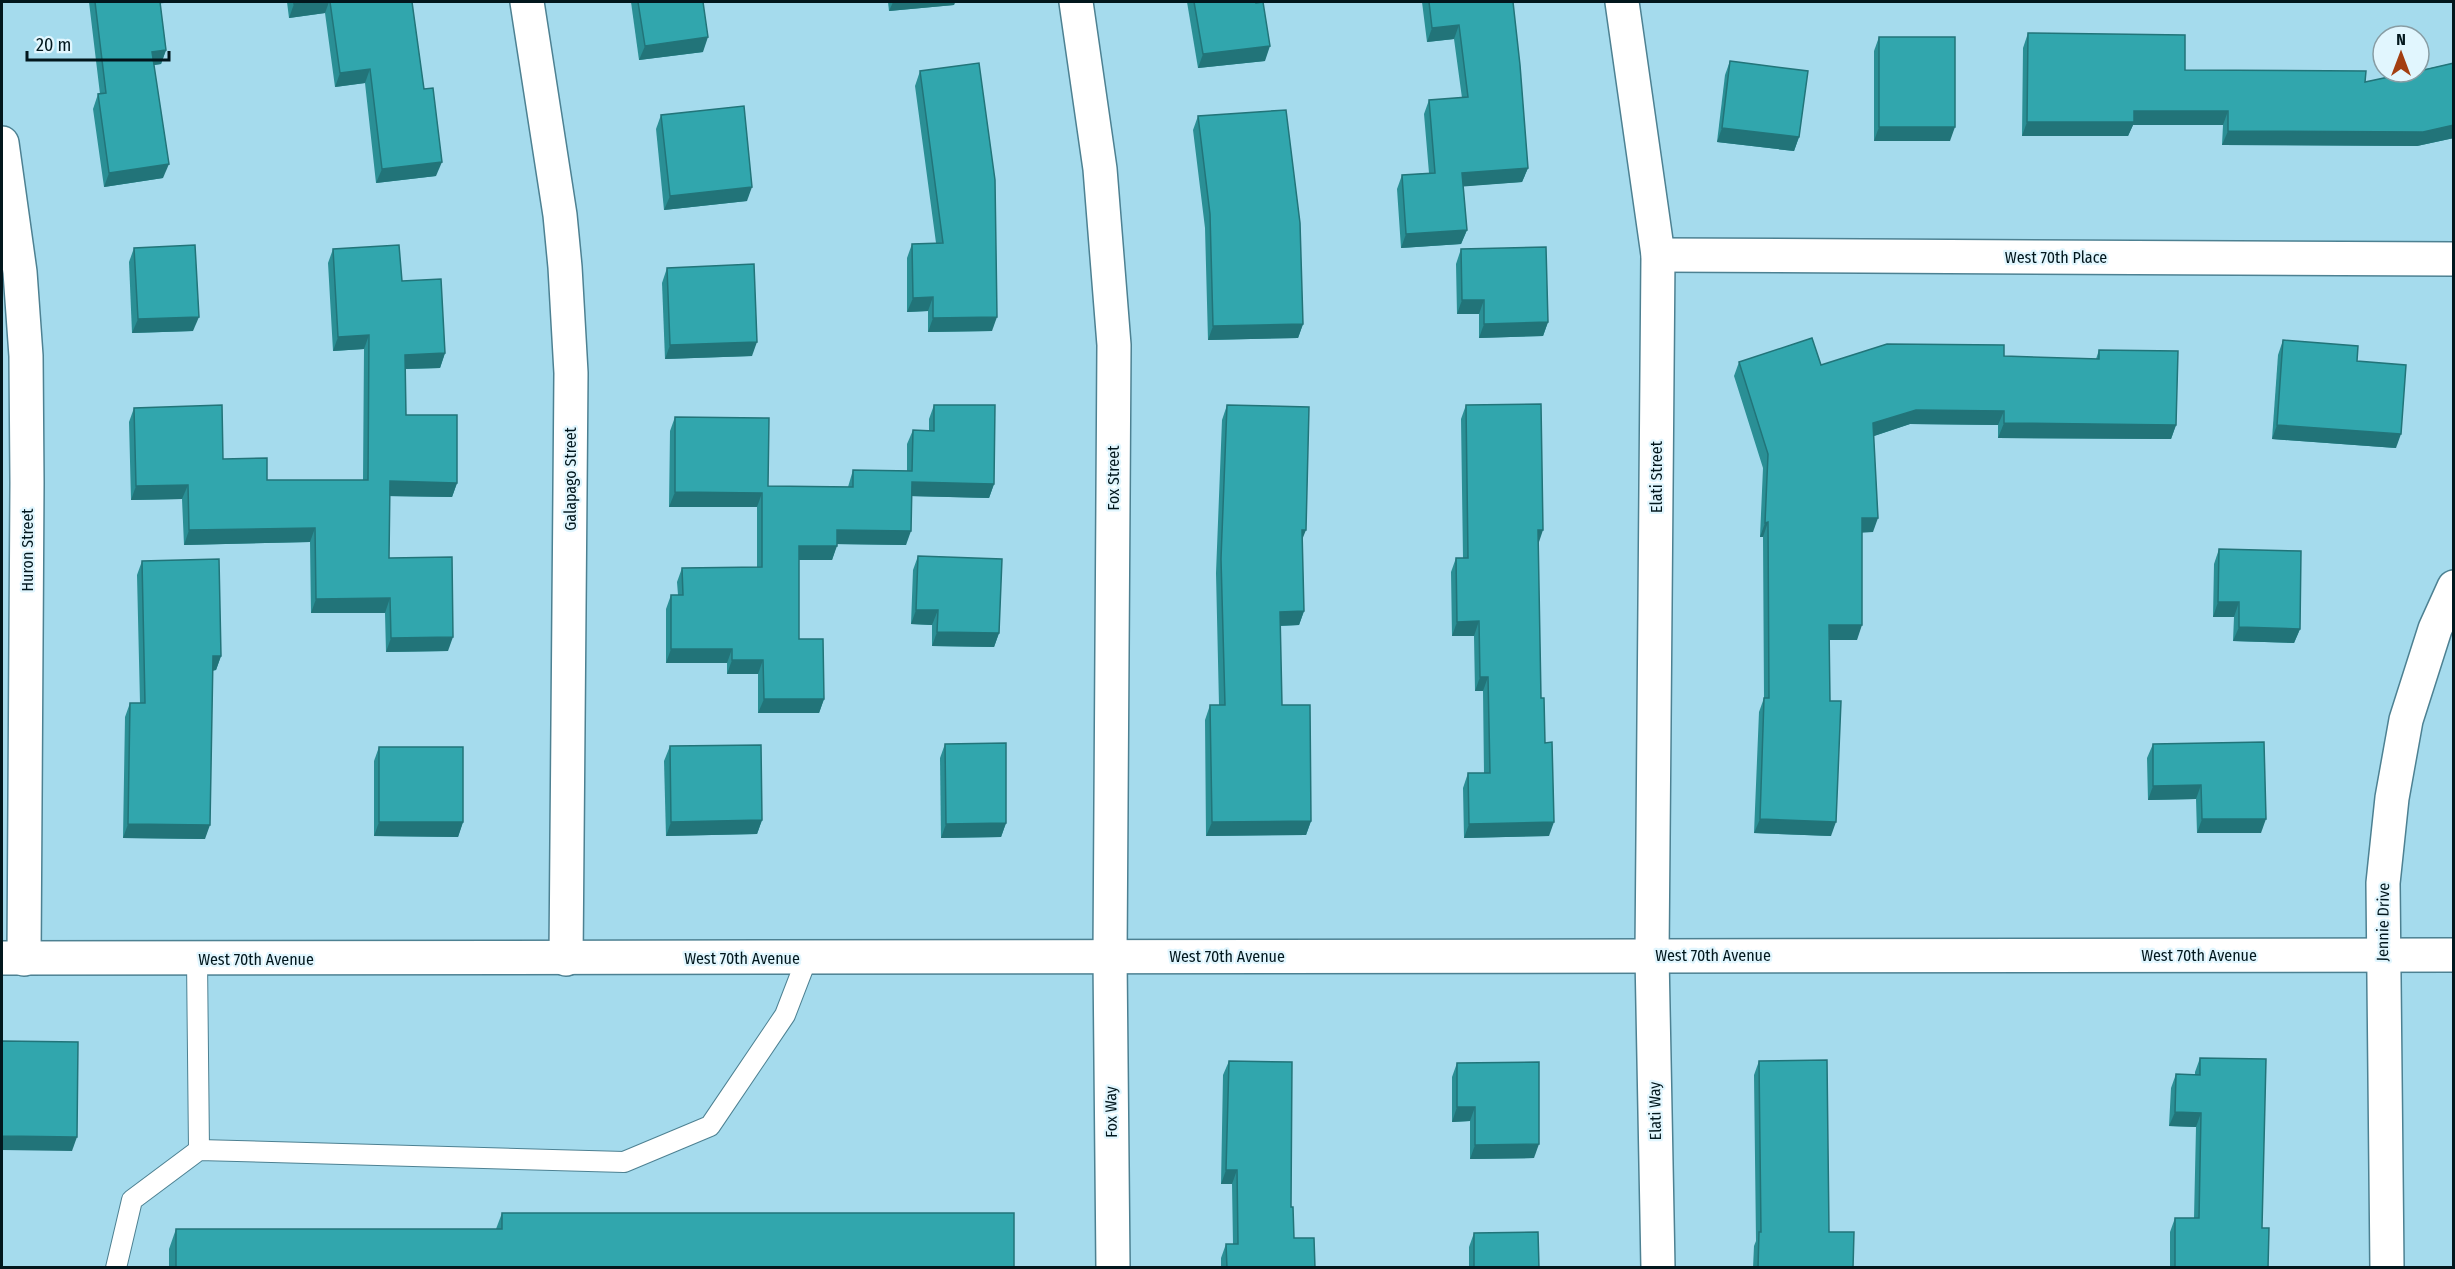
<svg xmlns="http://www.w3.org/2000/svg" width="2455" height="1269" font-family="'Fira Sans Condensed',sans-serif">
  <style>
    .lines { fill: none; stroke-linecap: round; stroke-linejoin: round }
    .lane-casing { stroke: #4d8192; stroke-width: 22 }
    .street-casing { stroke: #4d8192; stroke-width: 36 }
    .secondary-casing { stroke: #4d8192; stroke-width: 36 }
    .lane { stroke: #fff; stroke-width: 20 }
    .street { stroke: #fff; stroke-width: 33 }
    .secondary { stroke: #fff; stroke-width: 33 }
    .wall { fill: #2a8f95 }
    .shaded-wall { fill: #227479 }
    .building { fill: #31a6ad; stroke: #227479; stroke-width: 1.5 }
    .labels { text-anchor: middle; dominant-baseline: central; stroke-width: 4.5; stroke-linejoin: round; paint-order: stroke }
    .street-label { font-size: 16px; fill: #02171d; stroke: #e1f6fe }
  </style>
  <rect width="100%" height="100%" fill="#a5dbed"/>
  <g class="lines">
    <!-- lane casing -->
    <g class="lane-casing">
      <g id="lane">
        <polyline points="197,959 199,1150"/>
        <polyline points="116,1268 132,1200 199,1150 624,1162 710,1126 785,1015 807,958"/>
      </g>
    </g>
    <!-- street casing -->
    <g class="street-casing">
      <g id="street">
        <polyline points="527,2 560,215 565,267 571,373 566,959"/>
        <polyline points="1076,2 1100,169 1114,345 1110,957 1113,1268"/>
        <polyline points="1622,2 1658,255 1652,955 1658,1268"/>
        <polyline points="2,143 20,272 26,356 27,483 24,959"/>
        <polyline points="1658,255 2454,259"/>
        <polyline points="2387,1268 2383,883 2392,798 2406,720 2435,629 2454,587"/>
      </g>
    </g>
    <!-- secondary casing -->
    <g class="secondary-casing">
      <polyline id="secondary" points="2,958 2454,955"/>
    </g>
    <!-- lane -->
    <use href="#lane" class="lane"/>
    <!-- street -->
    <use href="#street" class="street"/>
    <!-- secondary -->
    <use href="#secondary" class="secondary"/>
  </g>
  <!-- wall -->
  <g class="wall">
    <polygon points="89,2 174,2 160,3 166,50 161,64 154,65 163,178 104,187 93,109 98,94 100,94"/>
    <polygon points="287,2 412,2 436,176 376,183 365,83 335,87 325,13 289,18"/>
    <polygon points="631,2 703,2 703,52 639,60"/>
    <polygon points="888,2 955,2 954,5 889,11"/>
    <polygon points="1187,2 1256,2 1265,61 1198,68"/>
    <polygon points="1422,2 1513,2 1528,168 1522,182 1463,186 1467,230 1461,244 1401,248 1397,189 1402,175 1429,173 1424,114 1429,100 1462,98 1454,39 1427,42"/>
    <polygon points="2028,33 2185,70 2365,82 2454,63 2454,138 2417,146 2222,145 2223,125 2133,125 2128,136 2022,136 2023,48"/>
    <polygon points="1879,37 1950,141 1874,141 1874,51"/>
    <polygon points="1730,61 1799,137 1794,151 1717,142 1725,75"/>
    <polygon points="920,71 992,331 928,332 928,311 907,312 907,258 912,244 936,243 915,86"/>
    <polygon points="661,115 747,201 664,210 656,129"/>
    <polygon points="1198,116 1303,324 1298,338 1208,340 1205,228 1193,130"/>
    <polygon points="134,248 193,331 132,333 129,262"/>
    <polygon points="333,249 402,281 445,353 440,368 406,369 406,415 457,483 452,497 389,496 389,558 448,651 386,652 385,613 311,613 310,542 184,545 182,499 131,500 129,422 134,408 223,459 267,480 363,480 364,349 333,351 328,263"/>
    <polygon points="1461,249 1548,322 1543,336 1479,338 1479,314 1457,314 1456,264"/>
    <polygon points="667,268 752,356 665,359 662,283"/>
    <polygon points="2283,340 2396,448 2272,439 2278,355"/>
    <polygon points="2099,350 2176,425 2171,439 1998,438 1998,425 1910,424 1874,436 1873,532 1862,532 1857,640 1829,640 1831,836 1754,833 1759,712 1764,698 1763,537 1760,537 1763,468 1734,376 1739,362 1821,365 2096,359"/>
    <polygon points="934,405 994,484 989,498 912,496 906,545 837,544 832,560 799,560 799,639 824,699 819,713 758,713 758,674 727,674 727,663 666,663 666,609 671,595 678,595 677,582 682,568 757,567 757,507 669,507 670,431 675,417 768,486 848,487 853,470 907,471 907,444 913,430 929,431 929,419"/>
    <polygon points="1227,405 1302,540 1304,611 1299,625 1280,626 1282,705 1311,821 1306,835 1206,836 1205,720 1210,705 1219,705 1216,573 1222,420"/>
    <polygon points="1466,405 1538,545 1541,698 1549,836 1464,838 1463,788 1468,773 1484,773 1483,691 1475,691 1474,636 1452,636 1451,572 1456,558 1463,558 1461,419"/>
    <polygon points="2219,549 2300,629 2294,643 2233,641 2234,617 2213,617 2214,564"/>
    <polygon points="918,556 999,633 994,647 932,646 932,625 911,624 913,570"/>
    <polygon points="142,561 221,656 216,670 212,671 205,839 123,838 125,717 130,703 140,703 137,575"/>
    <polygon points="945,744 1006,823 1001,837 941,838 940,758"/>
    <polygon points="2153,744 2261,833 2197,833 2196,799 2148,800 2147,758"/>
    <polygon points="670,746 762,820 757,834 666,836 664,761"/>
    <polygon points="379,747 463,822 458,837 374,836 374,761"/>
    <polygon points="2200,1058 2262,1228 2268,1268 2170,1268 2170,1232 2175,1218 2194,1218 2196,1127 2169,1126 2171,1088 2176,1074 2195,1075 2195,1072"/>
    <polygon points="1229,1061 1291,1207 1294,1238 1315,1268 1221,1268 1221,1258 1226,1244 1233,1244 1232,1184 1221,1184 1223,1075"/>
    <polygon points="1759,1061 1829,1232 1853,1268 1753,1268 1754,1246 1756,1241 1754,1075"/>
    <polygon points="1457,1063 1534,1158 1470,1159 1470,1121 1452,1122 1452,1077"/>
    <polygon points="502,1213 1014,1268 169,1268 169,1249 176,1229 496,1229"/>
    <polygon points="1474,1233 1539,1268 1469,1268 1469,1247"/>
  </g>
  <!-- shaded-wall -->
  <g class="shaded-wall">
    <polygon points="155,2 174,2 154,4"/>
    <polygon points="311,2 329,2 325,13 289,18 294,4"/>
    <polygon points="893,2 955,2 954,5 889,11"/>
    <polygon points="1459,25 1454,39 1427,42 1432,28"/>
    <polygon points="708,37 703,52 639,60 645,46"/>
    <polygon points="1270,46 1265,61 1198,68 1203,54"/>
    <polygon points="166,50 161,64 147,66 152,52"/>
    <polygon points="370,69 365,83 335,87 340,73"/>
    <polygon points="2134,111 2228,111 2223,125 2133,125 2128,136 2022,136 2027,122"/>
    <polygon points="2454,125 2454,138 2417,146 2222,145 2228,131"/>
    <polygon points="1879,127 1955,127 1950,141 1874,141"/>
    <polygon points="1722,128 1799,137 1794,151 1717,142"/>
    <polygon points="442,162 436,176 376,183 382,169"/>
    <polygon points="169,164 163,178 104,187 109,173"/>
    <polygon points="1528,168 1522,182 1457,187 1462,173"/>
    <polygon points="752,187 747,201 664,210 670,196"/>
    <polygon points="1467,230 1461,244 1401,248 1406,234"/>
    <polygon points="933,297 928,311 907,312 913,298"/>
    <polygon points="1462,300 1484,300 1479,314 1457,314"/>
    <polygon points="199,317 193,331 132,333 138,319"/>
    <polygon points="997,317 992,331 928,332 933,318"/>
    <polygon points="1548,322 1543,336 1479,338 1484,324"/>
    <polygon points="1303,324 1298,338 1208,340 1213,326"/>
    <polygon points="369,335 364,349 333,351 338,337"/>
    <polygon points="757,342 752,356 665,359 670,345"/>
    <polygon points="445,353 440,368 400,369 405,355"/>
    <polygon points="1916,410 2004,411 1998,425 1910,424 1868,438 1873,423"/>
    <polygon points="2004,423 2176,425 2171,439 1998,438"/>
    <polygon points="2277,425 2401,434 2396,448 2272,439"/>
    <polygon points="390,481 457,483 452,497 384,496"/>
    <polygon points="912,482 994,484 989,498 907,496"/>
    <polygon points="188,485 182,499 131,500 136,486"/>
    <polygon points="675,492 762,493 757,507 669,507"/>
    <polygon points="1862,518 1878,518 1873,532 1857,533"/>
    <polygon points="1768,522 1763,537 1760,537 1765,523"/>
    <polygon points="315,528 310,542 184,545 189,530"/>
    <polygon points="837,530 911,531 906,545 832,544"/>
    <polygon points="1302,530 1306,530 1300,545"/>
    <polygon points="1538,530 1543,530 1538,545"/>
    <polygon points="799,546 837,546 832,560 794,560"/>
    <polygon points="390,598 385,613 311,613 316,599"/>
    <polygon points="2218,602 2239,602 2234,617 2213,617"/>
    <polygon points="916,610 938,610 932,625 911,624"/>
    <polygon points="1304,611 1299,625 1275,626 1280,612"/>
    <polygon points="1479,621 1474,636 1452,636 1457,622"/>
    <polygon points="1829,625 1862,625 1857,640 1824,640"/>
    <polygon points="2239,627 2300,629 2294,643 2233,641"/>
    <polygon points="937,632 999,633 994,647 932,646"/>
    <polygon points="453,637 448,651 386,652 391,638"/>
    <polygon points="671,649 732,649 727,663 666,663"/>
    <polygon points="213,656 221,656 216,670 208,671"/>
    <polygon points="732,660 763,660 758,674 727,674"/>
    <polygon points="1480,677 1488,677 1483,691 1475,691"/>
    <polygon points="764,699 824,699 819,713 758,713"/>
    <polygon points="2201,785 2196,799 2148,800 2153,786"/>
    <polygon points="1760,819 1836,822 1831,836 1754,833"/>
    <polygon points="2202,819 2266,819 2261,833 2197,833"/>
    <polygon points="762,820 757,834 666,836 671,822"/>
    <polygon points="1311,821 1306,835 1206,836 1212,822"/>
    <polygon points="379,822 463,822 458,837 374,836"/>
    <polygon points="1554,822 1549,836 1464,838 1469,824"/>
    <polygon points="1006,823 1001,837 941,838 946,824"/>
    <polygon points="128,824 210,825 205,839 123,838"/>
    <polygon points="1457,1107 1475,1107 1470,1121 1452,1122"/>
    <polygon points="2175,1112 2201,1113 2196,1127 2169,1126"/>
    <polygon points="2,1136 77,1137 72,1151 2,1150"/>
    <polygon points="1539,1144 1534,1158 1470,1159 1475,1145"/>
    <polygon points="1226,1170 1237,1170 1232,1184 1221,1184"/>
  </g>
  <!-- building -->
  <g class="building">
    <polygon points="95,2 160,2 166,50 152,52 169,164 109,173 98,94 106,93"/>
    <polygon points="294,2 311,2 294,4"/>
    <polygon points="330,2 412,2 424,89 433,88 442,162 382,169 370,69 340,73"/>
    <polygon points="638,2 703,2 708,37 645,46"/>
    <polygon points="1194,2 1256,2 1256,3 1263,2 1270,46 1203,54"/>
    <polygon points="1429,2 1513,2 1520,65 1528,168 1462,173 1467,230 1406,234 1402,175 1435,173 1429,100 1468,97 1459,25 1432,28"/>
    <polygon points="2028,33 2185,35 2185,70 2366,71 2365,82 2412,72 2419,72 2419,71 2454,63 2454,125 2423,132 2228,131 2228,111 2134,111 2134,122 2027,122"/>
    <rect x="1879" y="37" width="76" height="90"/>
    <polygon points="1730,61 1808,71 1799,137 1722,128"/>
    <polygon points="979,63 995,180 997,317 933,318 933,297 913,298 912,244 943,243 920,71"/>
    <polygon points="744,106 752,187 670,196 661,115"/>
    <polygon points="1286,110 1300,223 1303,324 1213,326 1210,214 1198,116"/>
    <polygon points="195,245 199,317 138,319 134,248"/>
    <polygon points="399,245 402,281 441,279 445,353 405,355 406,415 457,415 457,483 390,481 389,558 452,557 453,637 391,638 390,598 316,599 315,528 189,530 188,485 136,486 134,408 222,405 223,459 267,458 267,480 368,480 369,335 338,337 333,249"/>
    <polygon points="1546,247 1548,322 1484,324 1484,300 1462,300 1461,249"/>
    <polygon points="754,264 757,342 670,345 667,268"/>
    <polygon points="1812,338 1821,365 1887,344 2004,345 2004,356 2099,359 2099,350 2178,351 2176,425 2004,423 2004,411 1916,410 1873,423 1878,518 1862,518 1862,625 1829,625 1830,701 1841,701 1836,822 1760,819 1764,698 1769,698 1768,522 1765,523 1768,454 1739,362"/>
    <polygon points="2283,340 2358,346 2357,361 2406,365 2401,434 2277,425"/>
    <polygon points="1541,404 1543,530 1538,530 1541,698 1544,698 1545,743 1552,742 1554,822 1469,824 1468,773 1490,773 1488,677 1480,677 1479,621 1457,622 1456,558 1468,558 1466,405"/>
    <polygon points="934,405 995,405 994,484 912,482 911,531 837,530 837,546 799,546 799,639 823,639 824,699 764,699 763,660 732,660 732,649 671,649 671,595 683,595 682,568 762,567 762,493 675,492 675,417 769,418 768,486 853,487 853,470 912,471 913,430 934,431"/>
    <polygon points="1227,405 1309,407 1306,530 1302,530 1304,611 1280,612 1282,705 1310,705 1311,821 1212,822 1210,705 1225,705 1221,559"/>
    <polygon points="2219,549 2301,551 2300,629 2239,627 2239,602 2218,602"/>
    <polygon points="918,556 1002,559 999,633 937,632 938,610 916,610"/>
    <polygon points="219,559 221,656 213,656 210,825 128,824 130,703 145,703 142,561"/>
    <polygon points="2264,742 2266,819 2202,819 2201,785 2153,786 2153,744"/>
    <polygon points="1006,743 1006,823 946,824 945,744"/>
    <polygon points="761,745 762,820 671,822 670,746"/>
    <rect x="379" y="747" width="84" height="75"/>
    <polygon points="2,1041 78,1042 77,1137 2,1136"/>
    <polygon points="2200,1058 2266,1059 2262,1228 2269,1228 2268,1268 2175,1268 2175,1218 2199,1218 2201,1113 2175,1112 2176,1074 2200,1075"/>
    <polygon points="1827,1060 1829,1232 1854,1232 1853,1268 1758,1268 1759,1232 1761,1232 1759,1061"/>
    <polygon points="1229,1061 1292,1062 1291,1207 1293,1207 1294,1238 1314,1238 1315,1268 1227,1268 1226,1244 1238,1244 1237,1170 1226,1170"/>
    <polygon points="1539,1062 1539,1144 1475,1145 1475,1107 1457,1107 1457,1063"/>
    <polygon points="502,1213 1014,1213 1014,1268 176,1268 176,1229 502,1229"/>
    <polygon points="1538,1232 1539,1268 1474,1268 1474,1233"/>
  </g>
  <g class="labels">
    <!-- street labels -->
    <g class="street-label">
      <text x="2056" y="257">West 70th Place</text>
      <text transform="translate(1656 477) rotate(-90)">Elati Street</text>
      <text transform="translate(1113 478) rotate(-90)">Fox Street</text>
      <text transform="translate(570 479) rotate(-90)">Galapago Street</text>
      <text transform="translate(27 550) rotate(-90)">Huron Street</text>
      <text transform="translate(2383 922) rotate(-89)">Jennie Drive</text>
      <text x="1713" y="955">West 70th Avenue</text>
      <text x="2199" y="955">West 70th Avenue</text>
      <text x="1227" y="956">West 70th Avenue</text>
      <text x="742" y="958">West 70th Avenue</text>
      <text x="256" y="959">West 70th Avenue</text>
      <text transform="translate(1655 1111) rotate(-91)">Elati Way</text>
      <text transform="translate(1111 1112) rotate(-91)">Fox Way</text>
    </g>
  </g>
  <!-- border -->
  <rect width="2455" height="1269" fill="none" stroke="#02171d" stroke-width="6"/>
  <!-- north arrow -->
  <g transform="translate(2401 54)"><circle r="28" fill="#e1f6fe" stroke="#889da4" stroke-width="1.5"/>
  <path d="M0-4.5L10 22L0 15L-10 22Z" fill="#a33e11"/>
  <text y="-9" font-size="16" font-weight="bold" text-anchor="middle" fill="#02171d">N</text>
  </g>
  <!-- scale -->
  <path d="M27 51v9h142v-9" fill="none" stroke="#02171d" stroke-width="3"/>
  <text x="36" y="51" font-size="18" fill="#02171d" stroke="#e1f6fe" stroke-width="4.5" paint-order="stroke">20 m</text>
</svg>
